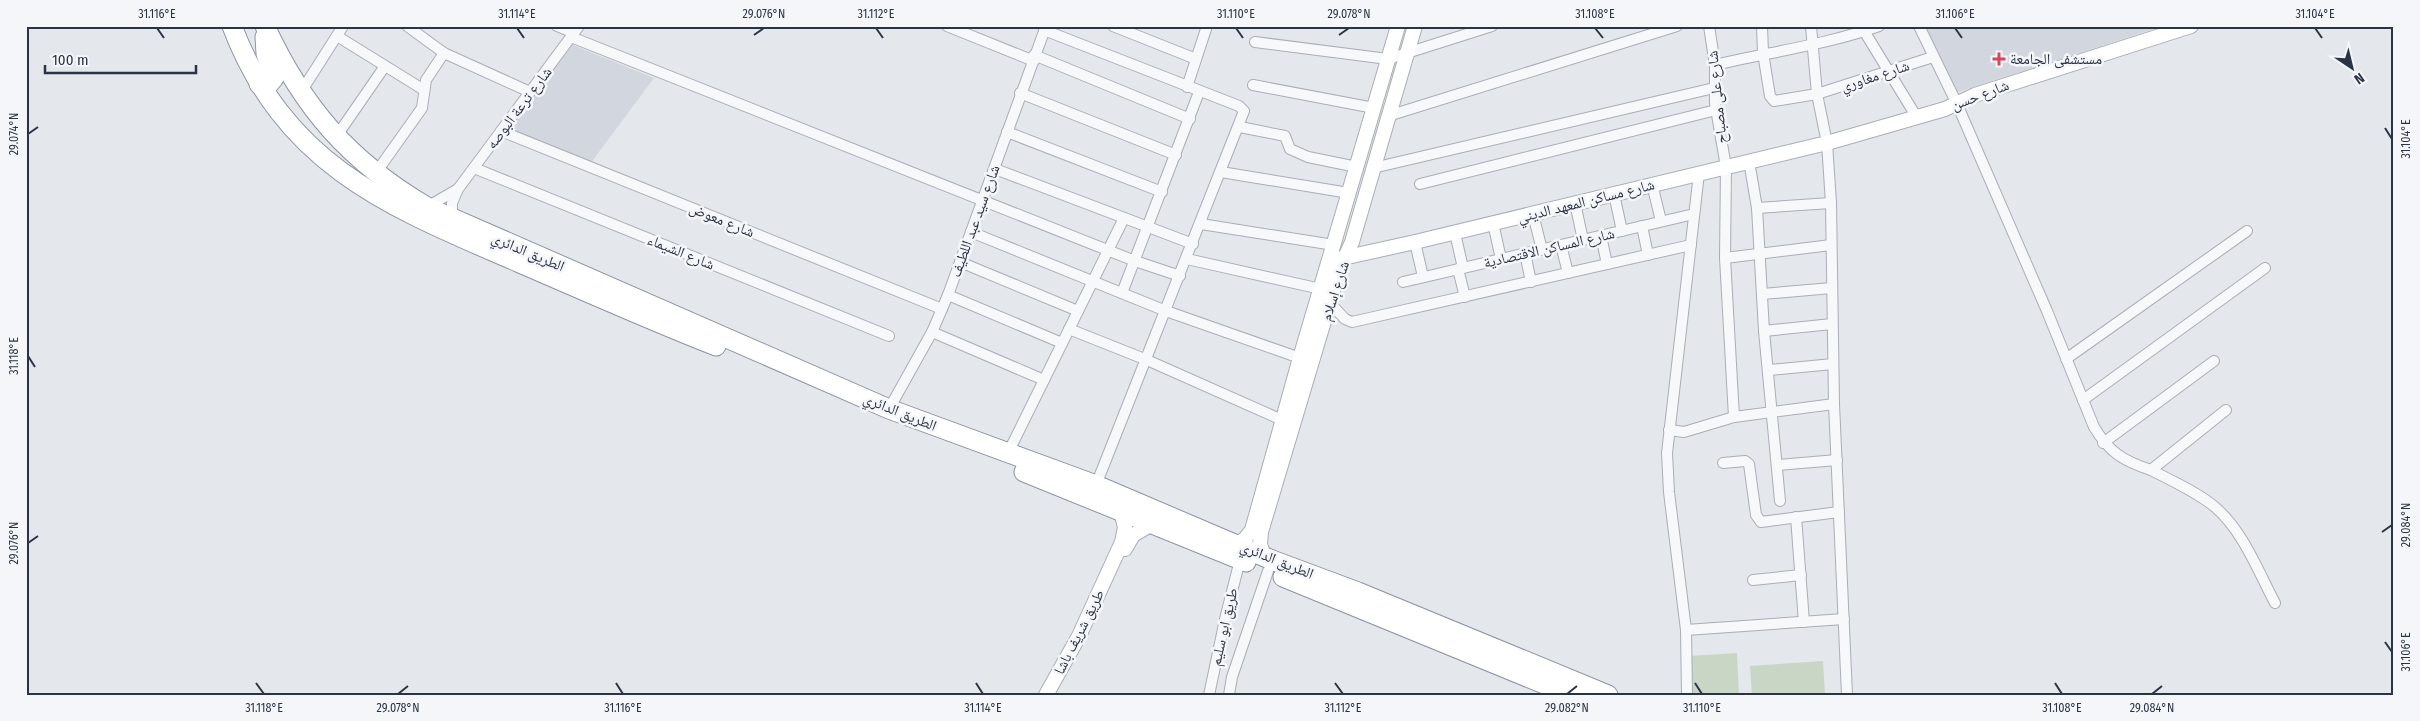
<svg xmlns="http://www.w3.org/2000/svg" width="2420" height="721" font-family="'Fira Sans Condensed','Noto Naskh Arabic',sans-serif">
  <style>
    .built { fill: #d2d6de }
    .green { fill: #c9d6c5 }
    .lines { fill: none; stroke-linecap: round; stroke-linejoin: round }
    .street-casing { stroke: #a9aeb7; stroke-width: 12 }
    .secondary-casing { stroke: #a9aeb7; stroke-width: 16 }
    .highway-casing { stroke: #8b94a3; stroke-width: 21 }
    .street { stroke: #f7f8fa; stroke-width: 10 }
    .secondary { stroke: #fff; stroke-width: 14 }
    .highway { stroke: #fff; stroke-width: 19 }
    .ticks { fill: none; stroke: #2b3445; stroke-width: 2 }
    .poi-dot { fill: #d1495b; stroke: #f4f6f9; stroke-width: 2 }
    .labels { text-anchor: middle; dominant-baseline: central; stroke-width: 5; stroke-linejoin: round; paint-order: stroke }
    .poi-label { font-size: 15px; fill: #2b3445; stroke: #f4f6f9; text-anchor: start }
    .street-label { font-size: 15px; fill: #2b3445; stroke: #f4f6f9 }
    .neatline { fill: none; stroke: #2b3445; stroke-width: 2 }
    .ticks-label { font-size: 12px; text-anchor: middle; fill: #2b3445 }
  </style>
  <rect width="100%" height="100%" fill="#e4e7ec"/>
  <!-- built -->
  <g class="built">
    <polygon points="1924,26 2163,26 1955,93"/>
    <polygon points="568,43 654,78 590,164 502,131"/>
  </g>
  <!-- green -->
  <g class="green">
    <polygon points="1737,653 1739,695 1691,695 1689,656"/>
    <polygon points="1823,661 1825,695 1752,695 1750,666"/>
  </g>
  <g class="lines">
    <!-- street casing -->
    <g class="street-casing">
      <g id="street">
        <polyline points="407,26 444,53 530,92"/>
        <polyline points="557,26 574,33"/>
        <polyline points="947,26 1034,61"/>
        <polyline points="1113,26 1196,59"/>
        <polyline points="1709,26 1715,65 1715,103 1726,167 1725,258 1734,417"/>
        <polyline points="1762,26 1763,53 1770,96 1774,101 1817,94 1933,57"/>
        <polyline points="1811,26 1817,94 1827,143 1831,203 1834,404 1847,695"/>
        <polyline points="1861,26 1916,116"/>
        <path d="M 1919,26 L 1957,104 L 2047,311 L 2094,427 C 2109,452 2123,461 2151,470 L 2226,410"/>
        <polyline points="1044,30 1239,106 1244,111 1096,485"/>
        <polyline points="337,36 424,90"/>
        <polyline points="571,37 1135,261 1180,276"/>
        <polyline points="1255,42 1388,59 1492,26"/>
        <polyline points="1034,55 1190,119"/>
        <path d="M 1715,65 C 1770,52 1825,45 1879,26"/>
        <polyline points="1253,85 1374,108"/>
        <polyline points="1187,87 1207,26"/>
        <polyline points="301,92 343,26"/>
        <polyline points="1020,93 1176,155"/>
        <polyline points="1388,116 1677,26"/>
        <polyline points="1240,127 1285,136 1290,149 1308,157 1357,167"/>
        <polyline points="501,131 942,309"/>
        <polyline points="1007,132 1162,192"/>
        <polyline points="336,137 385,66"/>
        <polyline points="1749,161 1757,208 1764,331 1780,501"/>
        <polyline points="474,168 889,336"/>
        <polyline points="1373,168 1714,88"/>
        <polyline points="995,169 1193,244"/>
        <polyline points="1221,172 1349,193"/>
        <polyline points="375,174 422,108 426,80 444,53"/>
        <polyline points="1420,184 1716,110"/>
        <polyline points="1652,184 1661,221"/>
        <polyline points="1614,194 1622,231"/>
        <polyline points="1575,203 1583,240"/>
        <polyline points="427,207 458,189"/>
        <polyline points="1757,208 1831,203"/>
        <polyline points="1533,214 1542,250"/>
        <polyline points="452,219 452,203 458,189 579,26"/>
        <polyline points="1493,223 1501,259"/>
        <polyline points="1201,224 1334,245"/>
        <polyline points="1642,226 1648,255"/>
        <polyline points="971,232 1166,311 1300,358"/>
        <polyline points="1455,233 1463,268"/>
        <polyline points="1601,236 1607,264"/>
        <polyline points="1415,242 1423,277"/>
        <polyline points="1561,245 1568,273"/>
        <polyline points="1525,253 1531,282"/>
        <polyline points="1725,258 1831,245"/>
        <polyline points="1187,259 1321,289"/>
        <polyline points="960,262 1078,311"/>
        <polyline points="1458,269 1465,297"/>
        <polyline points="1403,282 1694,214"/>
        <polyline points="1122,293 1199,92"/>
        <polyline points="1762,294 1832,288"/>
        <polyline points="948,295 1062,343"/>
        <polyline points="1330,303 1345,319 1352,322 1691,245"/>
        <polyline points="1069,329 1147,360 1282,420"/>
        <polyline points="1764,331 1832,324"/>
        <polyline points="932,332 1044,380"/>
        <polyline points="2066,359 2247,231"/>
        <polyline points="1769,370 1833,364"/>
        <polyline points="2083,400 2265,268"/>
        <polyline points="889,409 932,332 948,295 1046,26"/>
        <polyline points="1669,430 1684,432 1734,417 1834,404"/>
        <polyline points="2103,443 2214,361"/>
        <polyline points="1008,453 1124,218"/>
        <polyline points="1723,463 1745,461 1749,464 1756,515 1761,522 1839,512"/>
        <polyline points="1777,465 1837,460"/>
        <path d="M 2151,470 C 2172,481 2197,492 2215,507 C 2243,531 2258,571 2275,603"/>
        <polyline points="1796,517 1804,622"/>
        <polyline points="1753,580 1801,575"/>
        <polyline points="1686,630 1844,619"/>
        <polyline points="1209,695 1226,615 1240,560"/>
        <polyline points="1229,695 1232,677 1268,571"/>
        <polyline points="1687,695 1686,630 1669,492 1667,453 1699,173"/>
      </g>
    </g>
    <!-- secondary casing -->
    <g class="secondary-casing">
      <g id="secondary">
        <polyline points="1329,261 1415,242 1827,143 1945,109 1975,95 2191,26"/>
        <polyline points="1235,544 1244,540 1252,530 1300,358 1398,26"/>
        <polyline points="1125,549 1133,535 1152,524"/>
        <polyline points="1264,556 1260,544 1261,532 1339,271 1352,242 1415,26"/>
        <polyline points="1046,695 1079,636 1122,542 1125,527 1121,512"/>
      </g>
    </g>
    <!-- highway casing -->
    <g class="highway-casing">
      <g id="highway">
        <path d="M 232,26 C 286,168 393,208 520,263 C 585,291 650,320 716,346"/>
        <path d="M 265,26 C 303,108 349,161 427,207 L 889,409 L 1096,485 L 1272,560 L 1358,592 L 1608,695"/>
        <polyline points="259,84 268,85 274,78 266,54 265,37"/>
        <polyline points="1024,472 1246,562"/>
        <polyline points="1283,577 1571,695"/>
      </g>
    </g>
    <!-- street -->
    <use href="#street" class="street"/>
    <!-- secondary -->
    <use href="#secondary" class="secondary"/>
    <!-- highway -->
    <use href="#highway" class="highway"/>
  </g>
  <!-- ticks -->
  <path class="ticks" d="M 157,28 L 164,38M 517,28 L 524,38M 876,28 L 883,38M 1236,28 L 1243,38M 1595,28 L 1603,38M 1955,28 L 1962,38M 2315,28 L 2322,38M 754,35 L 764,28M 1339,35 L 1349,28M 2385,128 L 2392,139M 28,134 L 38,127M 28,356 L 35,367M 2382,532 L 2392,525M 28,543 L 38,536M 2385,642 L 2392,652M 256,683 L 264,694M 616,683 L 623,694M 976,683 L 983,694M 1335,683 L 1343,694M 1695,683 L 1702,694M 2055,683 L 2062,694M 398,694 L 408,686M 1567,694 L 1577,686M 2152,694 L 2162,686"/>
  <!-- markers -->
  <path class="poi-dot" d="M1996.5 51.5h5v5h5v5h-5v5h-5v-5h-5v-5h5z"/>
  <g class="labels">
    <!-- poi labels -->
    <g class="poi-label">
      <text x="2010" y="59">مستشفى الجامعة</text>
    </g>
    <!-- street labels -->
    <g class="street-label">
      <text transform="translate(1875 76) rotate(-18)">شارع مغاوري</text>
      <text transform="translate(1980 95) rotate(-21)">شارع حسن</text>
      <text transform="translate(1717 97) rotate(-96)">شارع على مصباح</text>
      <text transform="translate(519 108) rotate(-53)">شارع ترعة البوصه</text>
      <text transform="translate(1586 201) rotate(-14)">شارع مساكن المعهد الديني</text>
      <text transform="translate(722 220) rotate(22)">شارع معوض</text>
      <text transform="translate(975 221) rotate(-70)">شارع سيد عبد اللطيف</text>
      <text transform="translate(1549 248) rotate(-13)">شارع المساكن الاقتصادية</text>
      <text transform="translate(528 252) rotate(23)">الطريق الدائري</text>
      <text transform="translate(681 252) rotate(22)">شارع الشيماء</text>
      <text transform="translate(1335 291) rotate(-72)">شارع إسلام</text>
      <text transform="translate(900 412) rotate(22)">الطريق الدائري</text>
      <text transform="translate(1277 560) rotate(22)">الطريق الدائري</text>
      <text transform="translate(1224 627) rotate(-77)">طريق ابو سليم</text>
      <text transform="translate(1079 632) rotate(-63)">طريق شريف باشا</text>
    </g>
  </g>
  <!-- border -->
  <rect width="2420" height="721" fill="none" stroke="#f4f6f9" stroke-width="55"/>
  <!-- north arrow -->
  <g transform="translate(2352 68) rotate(145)" stroke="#f4f6f9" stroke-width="4" paint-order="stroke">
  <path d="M0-4L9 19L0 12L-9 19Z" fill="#2b3445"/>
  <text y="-8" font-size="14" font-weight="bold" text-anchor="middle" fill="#2b3445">N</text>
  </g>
  <!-- scale -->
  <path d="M45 65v8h151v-8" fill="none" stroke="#2b3445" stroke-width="2.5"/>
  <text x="52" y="65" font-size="15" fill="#2b3445" stroke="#f4f6f9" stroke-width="4" paint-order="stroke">100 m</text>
  <rect x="28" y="28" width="2364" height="666" class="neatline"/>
  <g class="ticks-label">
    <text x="157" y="18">31.116°E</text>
    <text x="517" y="18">31.114°E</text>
    <text x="764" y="18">29.076°N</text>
    <text x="876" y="18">31.112°E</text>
    <text x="1236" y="18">31.110°E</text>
    <text x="1349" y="18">29.078°N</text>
    <text x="1595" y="18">31.108°E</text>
    <text x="1955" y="18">31.106°E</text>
    <text x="2315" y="18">31.104°E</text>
    <text transform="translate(14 134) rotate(-90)" y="4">29.074°N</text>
    <text transform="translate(2406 139) rotate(-90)" y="4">31.104°E</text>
    <text transform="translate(14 356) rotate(-90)" y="4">31.118°E</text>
    <text transform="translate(2406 525) rotate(-90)" y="4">29.084°N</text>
    <text transform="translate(14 543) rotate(-90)" y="4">29.076°N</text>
    <text transform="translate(2406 652) rotate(-90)" y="4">31.106°E</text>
    <text x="264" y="712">31.118°E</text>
    <text x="398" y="712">29.078°N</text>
    <text x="623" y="712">31.116°E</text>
    <text x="983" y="712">31.114°E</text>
    <text x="1343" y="712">31.112°E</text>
    <text x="1567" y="712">29.082°N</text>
    <text x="1702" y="712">31.110°E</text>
    <text x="2062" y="712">31.108°E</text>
    <text x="2152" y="712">29.084°N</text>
  </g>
</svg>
